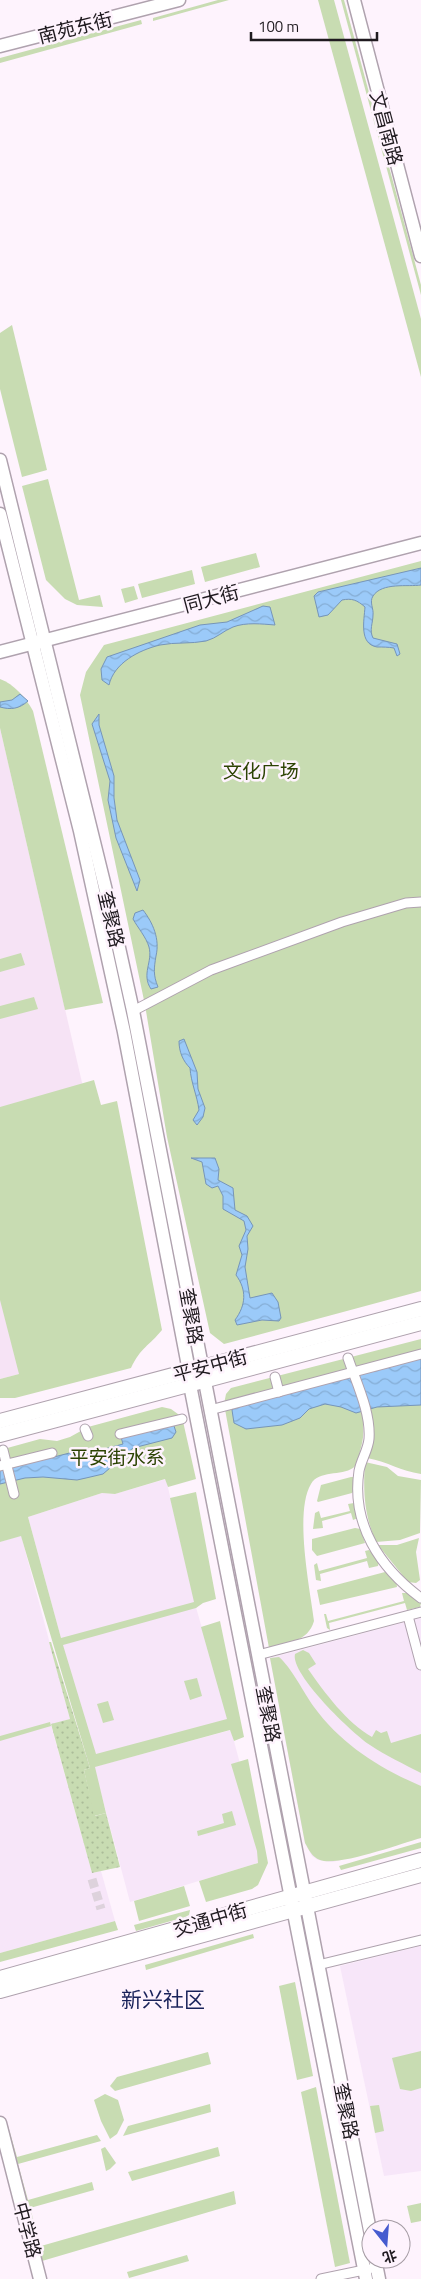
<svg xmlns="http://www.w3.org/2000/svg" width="421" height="2279" font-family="'Titillium Web','Noto Sans SC',sans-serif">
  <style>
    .commercial { fill: #f7e6f9 }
    .built { fill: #f6e3f5 }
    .grass { fill: url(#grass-dots) }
    .green { fill: #c8dcb2 }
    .water { fill: url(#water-waves); stroke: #7695b8 }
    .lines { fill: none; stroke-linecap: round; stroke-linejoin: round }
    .street-tunnel { stroke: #ddd2dc; stroke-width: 9; stroke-dasharray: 9 4.5; stroke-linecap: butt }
    .street-casing { stroke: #afa2ae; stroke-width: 11 }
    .secondary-casing { stroke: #afa2ae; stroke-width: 15 }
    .primary-casing { stroke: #afa2ae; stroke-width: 16 }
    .street { stroke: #fff; stroke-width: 9 }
    .secondary { stroke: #fff; stroke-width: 12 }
    .primary { stroke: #fff; stroke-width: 14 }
    .labels { text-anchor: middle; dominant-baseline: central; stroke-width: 5; stroke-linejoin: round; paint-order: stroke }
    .street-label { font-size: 19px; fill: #1f1a1f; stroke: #fef3fd }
    .park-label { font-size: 19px; fill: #2c4303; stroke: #fef3fd }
    .quarter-label { font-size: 21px; fill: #19225a; stroke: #fef3fd }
  </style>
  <defs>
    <pattern id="grass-dots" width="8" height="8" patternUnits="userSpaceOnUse" patternTransform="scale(1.25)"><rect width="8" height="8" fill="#c8dcb2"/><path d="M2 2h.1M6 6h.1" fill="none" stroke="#abbc99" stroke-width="1.8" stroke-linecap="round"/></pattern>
    <pattern id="water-waves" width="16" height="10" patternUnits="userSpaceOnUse" patternTransform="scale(1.25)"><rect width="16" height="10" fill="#9bcaf9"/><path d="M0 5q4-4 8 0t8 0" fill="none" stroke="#85add5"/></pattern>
  </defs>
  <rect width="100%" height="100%" fill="#fef3fd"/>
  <!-- commercial -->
  <g class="commercial">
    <polygon points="166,1479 195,1604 230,1725 88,1765 62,1642 28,1517 102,1493 115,1494"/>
    <polygon points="21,1535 70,1719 51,1725 92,1873 101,1871 115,1921 0,1953 0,1542"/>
    <polygon points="421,1618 421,1838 333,1862 318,1860 312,1856 305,1843 270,1658"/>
    <polygon points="231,1730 261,1842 258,1863 130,1902 94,1767"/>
    <polygon points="421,1946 421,2171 384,2176 340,1966"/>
  </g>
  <!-- built -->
  <polygon class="built" points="0,728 142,1342 0,1379"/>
  <!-- grass -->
  <polygon class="grass" points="49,1642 51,1642 90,1768 84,1770 95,1816 106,1813 120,1867 92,1873 51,1724 70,1719"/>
  <!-- green -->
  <g class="green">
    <polygon points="218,0 229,0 153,21 153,18"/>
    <polygon points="318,0 334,0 421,319 421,377"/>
    <polygon points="341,0 344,0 421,285 421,295"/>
    <polygon points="141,20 142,24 0,63 0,58"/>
    <polygon points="12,325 47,470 22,477 0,389 0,333"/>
    <polygon points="48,479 79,600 100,595 103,607 77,605 65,599 46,580 22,486"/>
    <polygon points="256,553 260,567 205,582 201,567"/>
    <polygon points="421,561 421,1291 224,1344 210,1333 167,1137 145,1005 80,695 86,672 104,645"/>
    <polygon points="192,570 195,584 142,598 138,584"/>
    <polygon points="134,586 138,599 125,603 121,589"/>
    <path d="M 0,679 C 14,684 26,698 33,711 L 103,1003 L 65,1010 L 0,728 Z"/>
    <polygon points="21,953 25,965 0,972 0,959"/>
    <polygon points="34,997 38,1009 0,1019 0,1006"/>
    <path d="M 94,1080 L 101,1105 L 117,1101 L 162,1330 C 149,1346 141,1347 131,1368 L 15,1398 L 0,1398 L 0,1379 L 19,1374 L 0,1300 L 0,1107 Z"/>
    <path d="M 421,1339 L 421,1474 C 400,1471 389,1462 367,1458 L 374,1424 L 363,1425 C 364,1434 363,1441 360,1451 C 359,1456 358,1465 353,1468 C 341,1476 319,1470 311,1484 C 294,1512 310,1589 314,1621 C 308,1642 287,1643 269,1648 L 224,1404 L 226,1394 L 231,1388 Z"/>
    <polygon points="162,1407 171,1409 182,1417 196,1479 168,1487 165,1479 115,1494 102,1493 28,1517 61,1638 194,1602 170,1498 196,1492 216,1599 203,1603 196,1608 63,1645 96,1754 227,1719 201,1627 220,1621 244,1737 234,1741 230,1730 95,1767 106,1813 94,1816 84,1770 90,1768 21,1536 0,1542 0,1450 40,1439 57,1441 70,1437 88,1427"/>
    <path d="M 365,1462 L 387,1467 L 398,1476 L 421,1480 L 420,1533 L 400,1540 L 376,1542 C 364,1514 363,1492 365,1462 Z"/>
    <polygon points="351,1477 354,1477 354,1491 352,1493 318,1502 317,1501 321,1485"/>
    <polygon points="354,1503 358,1518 353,1520 351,1513 322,1521 323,1528 313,1529 315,1513 319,1511 321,1518 350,1511 348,1504"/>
    <polygon points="355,1528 361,1529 365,1543 317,1556 312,1550 312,1539"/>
    <polygon points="419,1538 416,1552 420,1580 416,1583 408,1582 378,1545 397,1545"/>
    <polygon points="369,1550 379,1561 378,1566 369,1568 367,1561 320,1574 321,1581 316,1580 314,1565 317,1563 319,1571 367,1558 365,1551"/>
    <path d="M 385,1572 C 391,1574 397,1581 397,1587 L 320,1605 L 317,1590 Z"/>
    <polygon points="402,1593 408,1593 421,1603 420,1607 407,1610 405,1603 329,1623 330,1630 327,1628 324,1614 326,1614 328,1621 404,1601"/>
    <path d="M 303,1650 L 309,1653 L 316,1664 L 308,1669 C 325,1693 346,1722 372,1737 L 376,1730 L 381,1733 L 387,1731 L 391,1743 L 421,1734 L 421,1773 C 404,1764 386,1756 370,1745 C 353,1734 290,1674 295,1654 Z"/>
    <path d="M 279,1657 C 291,1667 304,1693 314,1707 C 341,1744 379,1768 421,1786 L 421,1838 C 400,1844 337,1867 320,1860 C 312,1857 309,1850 305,1843 L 270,1658 Z"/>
    <polygon points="197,1678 202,1696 190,1700 184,1681"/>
    <polygon points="108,1701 114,1720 103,1723 97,1704"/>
    <polygon points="50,1722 51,1726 0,1741 0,1736"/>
    <polygon points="248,1759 268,1863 258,1885 252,1889 206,1902 199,1881 258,1863 257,1851 231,1764"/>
    <polygon points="232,1811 236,1825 198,1836 197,1831 224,1823 222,1814"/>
    <polygon points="421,1842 421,1848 341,1870 339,1866"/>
    <polygon points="184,1886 190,1906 139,1921 134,1901"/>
    <polygon points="190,1910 189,1915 185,1917 136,1931 134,1925"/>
    <polygon points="115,1921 118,1930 0,1962 0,1953"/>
    <polygon points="253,1934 254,1938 146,1970 145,1965"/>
    <polygon points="295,1982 313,2076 297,2080 279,1986"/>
    <polygon points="421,2051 421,2088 411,2091 400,2089 392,2058"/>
    <polygon points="208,2052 211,2064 115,2091 110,2086 117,2077"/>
    <polygon points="316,2087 350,2263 335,2267 301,2092"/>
    <polygon points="105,2094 118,2100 124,2120 117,2134 110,2139 101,2121 94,2100"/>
    <polygon points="210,2104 211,2112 123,2136 128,2126"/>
    <polygon points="379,2105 384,2131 375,2133 370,2106"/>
    <polygon points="8,2126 17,2157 97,2135 101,2141 18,2164 28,2200 92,2182 94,2190 30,2208 41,2246 234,2191 236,2204 42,2261 47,2279 45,2279 6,2131"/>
    <polygon points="105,2147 116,2163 110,2169 106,2171 101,2149"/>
    <polygon points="218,2147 220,2156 132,2181 128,2172"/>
    <polygon points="421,2203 421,2221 411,2223 407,2206"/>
    <polygon points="187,2255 189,2261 129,2278 127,2272"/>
  </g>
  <!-- water -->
  <g class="water">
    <path d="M 421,568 L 421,585 C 408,587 382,582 373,596 C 369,602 374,609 373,615 C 373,623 369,630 373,638 L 397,644 L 400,654 L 397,656 L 394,648 C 388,647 383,647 377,647 C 359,644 364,621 365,607 C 357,600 352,598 342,600 L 328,615 L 319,617 L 314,596 L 318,592 Z"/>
    <path d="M 263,606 L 270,607 L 275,625 C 262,624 246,622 233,627 C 223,631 217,638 206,641 C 191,644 175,642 160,645 C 139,650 114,663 109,685 L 102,680 L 101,669 L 107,657 L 200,625 L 227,622 Z"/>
    <path d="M 20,694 L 28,701 C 19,709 11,710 0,707 L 0,702 L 12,700 Z"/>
    <polygon points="99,714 99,725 114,776 114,798 117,820 140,880 137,891 116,838 108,800 110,781 92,724"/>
    <path d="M 143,910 C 153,923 160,939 156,956 C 154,968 153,975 158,987 L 151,989 C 141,974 153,962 149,947 C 146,937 138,928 133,919 L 135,913 Z"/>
    <path d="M 184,1039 L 197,1072 L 198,1089 L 205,1108 L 203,1117 L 197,1125 L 193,1120 L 199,1110 C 197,1095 191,1083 190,1068 C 183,1061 179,1052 179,1041 Z"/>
    <path d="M 191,1158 L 215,1158 L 219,1169 L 218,1180 L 233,1188 L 235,1210 L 247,1216 L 253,1226 L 247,1236 L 248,1249 L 245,1267 L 250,1298 L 272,1293 L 278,1302 L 281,1318 L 279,1321 L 262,1320 L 237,1325 L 235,1320 C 246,1305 247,1290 236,1275 L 242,1255 L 239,1246 L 246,1230 L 244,1221 L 223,1209 L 223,1196 L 218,1186 L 212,1188 L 206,1184 L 202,1162 Z"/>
    <polygon points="421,1357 421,1405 377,1407 356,1413 341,1407 325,1404 309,1409 300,1418 282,1425 246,1429 234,1423 232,1410 237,1406"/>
    <polygon points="173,1423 176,1432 172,1438 133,1448 103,1474 86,1478 77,1480 43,1477 25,1478 0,1484 0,1469 52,1454 54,1457 81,1450 83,1455 123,1444 121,1437"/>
  </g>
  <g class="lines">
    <!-- street-tunnel -->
    <polyline class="street-tunnel" points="92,1879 101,1909"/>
    <!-- street casing -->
    <g class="street-casing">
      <g id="street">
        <polyline points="133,1011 211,970 342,922 406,903 421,902"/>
        <path d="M 348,1358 C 356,1382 371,1412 369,1439 C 368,1450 361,1460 359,1471 C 351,1524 380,1568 421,1598"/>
        <polyline points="275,1377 279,1392"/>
        <polyline points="210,1410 421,1354"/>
        <polyline points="85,1429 88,1436"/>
        <polyline points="120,1434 182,1419"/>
        <polyline points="3,1450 14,1494"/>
        <polyline points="0,1466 52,1453"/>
        <polyline points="408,1616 421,1665"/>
        <polyline points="258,1655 421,1612"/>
        <polyline points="318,1965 421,1940"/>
        <polyline points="321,2279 369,2269"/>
      </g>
    </g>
    <!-- secondary casing -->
    <g class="secondary-casing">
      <g id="secondary">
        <polyline points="354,0 421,256"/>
        <polyline points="0,46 179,0"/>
        <polyline points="0,460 110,907 133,1011 371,2236"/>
        <polyline points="0,514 80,831 124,1032 189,1371 190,1385 366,2279"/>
        <polyline points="0,652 421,543"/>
        <polyline points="0,2123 40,2279"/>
        <polyline points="375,2259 379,2279"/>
      </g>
    </g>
    <!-- primary casing -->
    <g class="primary-casing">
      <g id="primary">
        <polyline points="0,1421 421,1309"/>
        <polyline points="0,1435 421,1323"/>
        <polyline points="0,1978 421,1860"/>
        <polyline points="0,1991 421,1875"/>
      </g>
    </g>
    <!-- street -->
    <use href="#street" class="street"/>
    <!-- secondary -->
    <use href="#secondary" class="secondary"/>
    <!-- primary -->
    <use href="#primary" class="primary"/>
  </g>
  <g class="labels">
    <!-- street labels -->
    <g class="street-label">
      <text transform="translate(75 27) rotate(-14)">南苑东街</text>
      <text transform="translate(387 128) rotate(75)">文昌南路</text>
      <text transform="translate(211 598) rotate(-15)">同大街</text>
      <text transform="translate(112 919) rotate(77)">奎聚路</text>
      <text transform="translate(192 1316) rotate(80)">奎聚路</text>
      <text transform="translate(210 1365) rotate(-15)">平安中街</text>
      <text transform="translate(269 1714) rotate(79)">奎聚路</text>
      <text transform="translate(210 1919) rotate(-16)">交通中街</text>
      <text transform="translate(347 2111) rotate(79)">奎聚路</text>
      <text transform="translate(28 2230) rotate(75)">中学路</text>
    </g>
    <!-- park labels -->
    <g class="park-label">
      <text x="261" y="770">文化广场</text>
      <text x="117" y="1456">平安街水系</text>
    </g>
    <!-- quarter labels -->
    <g class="quarter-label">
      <text x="163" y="1999">新兴社区</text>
    </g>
  </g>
  <!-- north arrow -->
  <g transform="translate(386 2244) rotate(163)"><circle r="24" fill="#fef3fd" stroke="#a59ca4"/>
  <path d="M0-4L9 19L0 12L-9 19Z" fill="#465bcf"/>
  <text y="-8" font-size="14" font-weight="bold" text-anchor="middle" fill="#1f1a1f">北</text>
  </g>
  <!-- scale -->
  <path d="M251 32v8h126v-8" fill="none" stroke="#1f1a1f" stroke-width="2.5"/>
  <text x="258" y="32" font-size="15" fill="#1f1a1f" stroke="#fef3fd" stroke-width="4" paint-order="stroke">100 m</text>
</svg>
